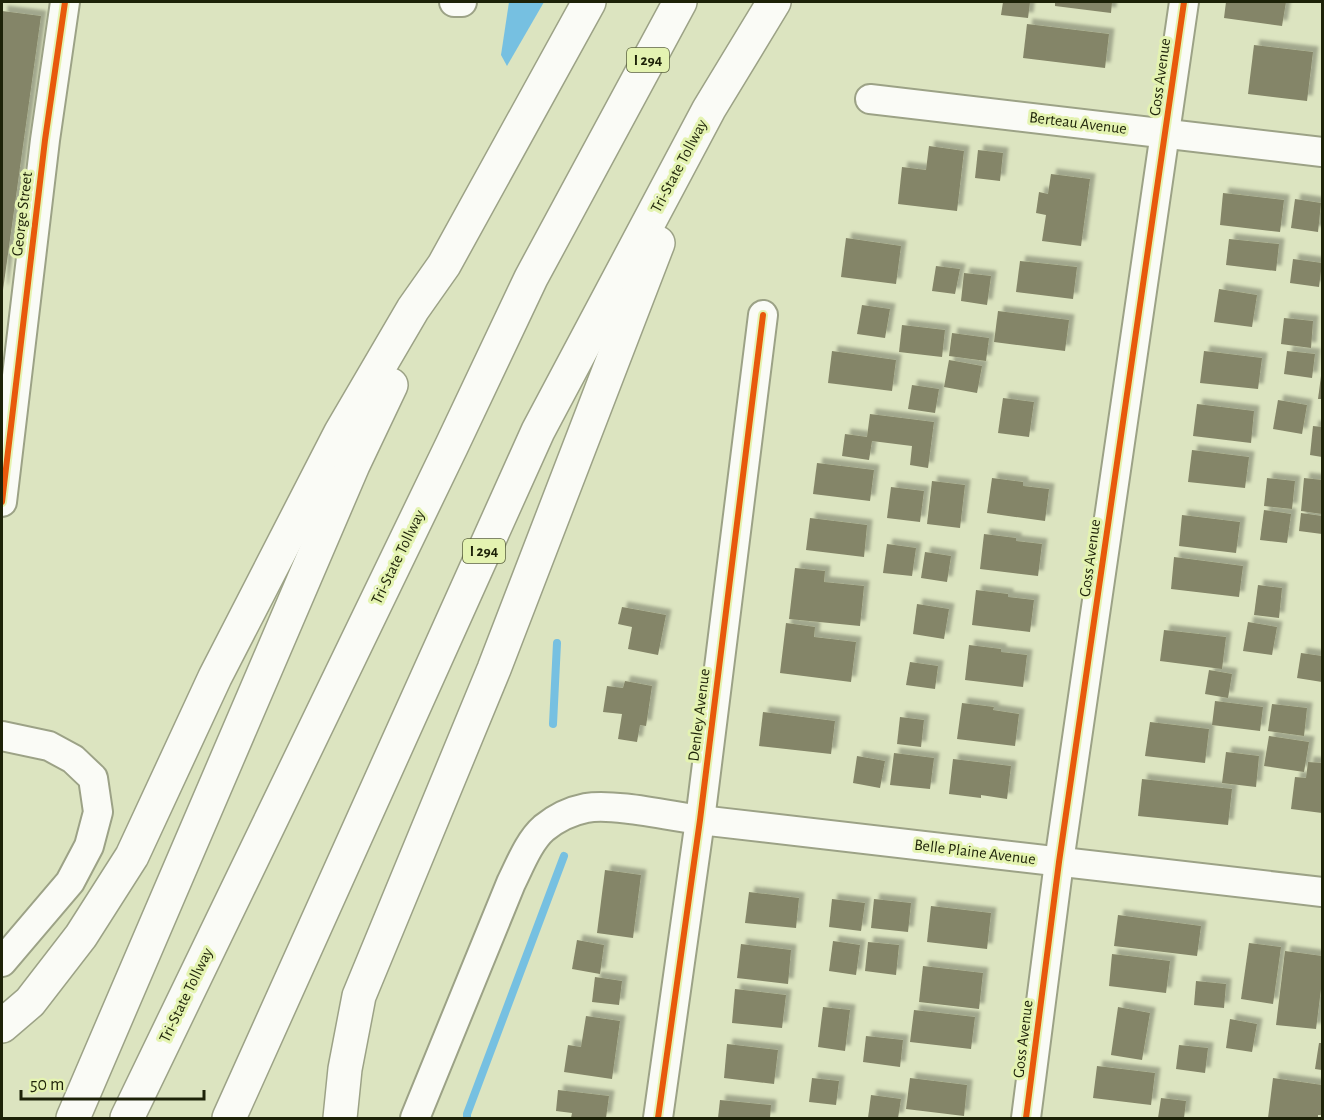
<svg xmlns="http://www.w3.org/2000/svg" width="1324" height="1120" font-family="'Alegreya Sans',sans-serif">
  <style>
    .water { fill: #76c0e1 }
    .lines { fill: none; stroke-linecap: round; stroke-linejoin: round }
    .stream { stroke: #76c0e1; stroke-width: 8 }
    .building { fill: #848567; filter: url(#shadow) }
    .minor-casing { stroke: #9ca286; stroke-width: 32 }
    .highway-casing { stroke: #9ca286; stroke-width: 36 }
    .minor { stroke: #fafbf6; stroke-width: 28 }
    .highway { stroke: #fafbf6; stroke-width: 33 }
    .cycleway-casing { stroke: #e4f3b1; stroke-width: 10 }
    .cycleway { stroke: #e8590c; stroke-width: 6 }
    .labels { text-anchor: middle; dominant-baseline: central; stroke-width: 6; stroke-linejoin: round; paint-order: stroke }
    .shield { fill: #e4f3b1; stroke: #59613b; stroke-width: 1.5 }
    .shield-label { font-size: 15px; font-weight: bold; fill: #1d2208 }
    .street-label { font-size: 16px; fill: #1d2208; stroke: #e4f3b1 }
  </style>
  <defs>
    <filter id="shadow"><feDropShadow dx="5.5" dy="-5.5" stdDeviation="1.5" flood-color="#0004"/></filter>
  </defs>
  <rect width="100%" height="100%" fill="#dce4c0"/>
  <!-- water -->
  <polygon class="water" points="509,2 544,2 507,66 501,55"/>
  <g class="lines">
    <!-- stream -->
    <g class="stream">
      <polyline points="553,724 557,643"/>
      <polyline points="467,1118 467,1114 564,856"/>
    </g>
  </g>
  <!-- building -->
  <g class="building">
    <polygon points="1003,2 1030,2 1028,18 1001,15"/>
    <polygon points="1055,2 1112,2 1111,13 1055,6"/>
    <polygon points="1226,2 1286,2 1282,26 1224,18"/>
    <polygon points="2,11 41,16 3,290 2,290"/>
    <polygon points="1027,24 1109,34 1105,68 1023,58"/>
    <polygon points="1254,45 1313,52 1307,101 1248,94"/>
    <polygon points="929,146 964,151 957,211 898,204 902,167 926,170"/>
    <polygon points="978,150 1003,153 1000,181 975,178"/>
    <polygon points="1051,174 1090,179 1081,246 1042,241 1046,215 1036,213 1039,192 1048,194"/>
    <polygon points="1223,193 1284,200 1280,232 1220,225"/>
    <polygon points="1295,199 1321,203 1318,232 1291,228"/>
    <polygon points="846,238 901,246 896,284 841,277"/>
    <polygon points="1229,239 1279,244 1276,271 1226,265"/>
    <polygon points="1293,259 1322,263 1319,287 1290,283"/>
    <polygon points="1020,261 1077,267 1073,299 1016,292"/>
    <polygon points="936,266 960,269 955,294 932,291"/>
    <polygon points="964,273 991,276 987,305 961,301"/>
    <polygon points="1219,289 1257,295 1252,327 1214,322"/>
    <polygon points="862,305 890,309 885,338 857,334"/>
    <polygon points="998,311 1069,320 1065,351 994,342"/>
    <polygon points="1284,318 1313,321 1311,348 1281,344"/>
    <polygon points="902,325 945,330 942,357 899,352"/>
    <polygon points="952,333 989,338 986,361 949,356"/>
    <polygon points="832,351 896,360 892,391 828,383"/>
    <polygon points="1204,351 1262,358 1258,389 1200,383"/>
    <polygon points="1287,351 1315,354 1312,378 1284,374"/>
    <polygon points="949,360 982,366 977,393 944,387"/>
    <polygon points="1321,376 1322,376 1322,399 1318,399"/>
    <polygon points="912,385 939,389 935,413 908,409"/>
    <polygon points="1003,398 1034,402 1029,437 998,433"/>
    <polygon points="1278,400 1307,405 1302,434 1273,429"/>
    <polygon points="1197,404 1254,411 1251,443 1193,436"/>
    <polygon points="870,414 934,422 928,468 910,465 912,446 872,441 869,460 842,456 845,434 867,437"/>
    <polygon points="1313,426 1322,427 1322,457 1310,455"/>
    <polygon points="1192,450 1249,457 1245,488 1188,482"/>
    <polygon points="817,463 874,470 870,501 813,494"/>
    <polygon points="992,478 1023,482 1023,486 1049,489 1045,521 987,513"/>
    <polygon points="1267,478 1295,481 1292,509 1264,506"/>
    <polygon points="1304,478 1322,480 1322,514 1301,511"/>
    <polygon points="932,481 965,485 960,528 927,524"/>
    <polygon points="891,487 924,491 920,522 887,518"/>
    <polygon points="1264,510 1291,514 1287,543 1260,540"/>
    <polygon points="1301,513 1322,516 1322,534 1299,531"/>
    <polygon points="1182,515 1240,522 1236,553 1179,546"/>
    <polygon points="810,518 867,525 864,557 806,550"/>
    <polygon points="984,534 1016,538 1016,541 1042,544 1038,576 980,569"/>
    <polygon points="887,544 916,548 912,576 883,573"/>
    <polygon points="925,552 951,556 947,582 921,578"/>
    <polygon points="1174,557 1243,566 1239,597 1171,589"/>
    <polygon points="795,568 825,571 824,582 864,586 860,626 789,619"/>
    <polygon points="1258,585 1282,588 1279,618 1254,615"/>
    <polygon points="976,590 1008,594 1008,597 1034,600 1030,632 972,625"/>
    <polygon points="917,604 949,609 944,639 913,634"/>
    <polygon points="622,607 666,615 658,655 628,649 632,627 618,624"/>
    <polygon points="1248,622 1277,627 1272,655 1243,651"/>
    <polygon points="786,623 815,627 814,637 856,642 851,682 780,673"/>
    <polygon points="1164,630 1226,637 1222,669 1160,661"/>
    <polygon points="969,645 1001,649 1001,652 1027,655 1023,687 965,680"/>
    <polygon points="1301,653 1322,656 1322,682 1297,678"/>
    <polygon points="910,662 938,666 935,689 906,685"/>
    <polygon points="1209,670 1232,674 1228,698 1205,694"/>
    <polygon points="625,681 652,686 646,726 640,725 637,742 618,739 622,714 603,712 607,686 623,688"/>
    <polygon points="1215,701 1263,707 1260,731 1212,725"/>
    <polygon points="962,703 994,707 993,710 1019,714 1015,746 957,739"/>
    <polygon points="1272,704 1307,708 1304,736 1268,731"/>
    <polygon points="763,712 835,721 831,754 759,746"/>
    <polygon points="900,717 924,720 921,747 897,744"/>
    <polygon points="1150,722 1209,729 1205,763 1145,756"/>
    <polygon points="1269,736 1309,742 1304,772 1264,766"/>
    <polygon points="1226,752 1259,756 1256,787 1222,783"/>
    <polygon points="894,753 934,758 930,789 890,785"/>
    <polygon points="857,756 885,761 880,788 853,783"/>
    <polygon points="953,759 1011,766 1007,799 981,795 981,798 949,794"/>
    <polygon points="1308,762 1322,763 1322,813 1291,809 1295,777 1306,778"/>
    <polygon points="1142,779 1232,789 1228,825 1138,816"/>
    <polygon points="605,870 641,875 633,938 597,933"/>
    <polygon points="749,892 799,898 796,928 745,923"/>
    <polygon points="832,899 865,903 861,931 829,927"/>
    <polygon points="874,899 911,903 908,932 871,928"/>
    <polygon points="931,906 991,913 987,949 927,942"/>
    <polygon points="1118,915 1201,926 1197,956 1114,946"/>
    <polygon points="577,940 604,945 600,974 572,969"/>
    <polygon points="833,941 860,945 856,975 829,971"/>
    <polygon points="868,942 899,945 896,975 865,971"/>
    <polygon points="1249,943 1281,947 1273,1004 1241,999"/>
    <polygon points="741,944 791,950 788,984 737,978"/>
    <polygon points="1285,951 1322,956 1322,981 1316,1029 1276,1025"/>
    <polygon points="1112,954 1170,961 1166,993 1109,986"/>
    <polygon points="923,966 983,973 979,1009 919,1002"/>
    <polygon points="595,977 622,981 619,1005 592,1002"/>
    <polygon points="1196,981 1226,984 1224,1008 1194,1005"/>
    <polygon points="735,989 786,995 782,1028 732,1023"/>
    <polygon points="823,1007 850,1010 845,1051 818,1047"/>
    <polygon points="1118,1007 1150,1013 1142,1060 1111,1055"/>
    <polygon points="914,1010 975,1017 971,1049 910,1042"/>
    <polygon points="586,1016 620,1021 612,1079 564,1072 568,1045 581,1047"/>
    <polygon points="1230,1019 1257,1024 1252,1052 1226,1048"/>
    <polygon points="866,1036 903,1040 900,1067 863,1062"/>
    <polygon points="1319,1043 1322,1043 1322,1070 1315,1069"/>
    <polygon points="727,1044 778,1050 774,1084 724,1078"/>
    <polygon points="1179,1045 1208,1048 1205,1073 1176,1069"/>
    <polygon points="1097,1066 1155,1073 1151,1105 1093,1098"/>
    <polygon points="812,1078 839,1081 836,1105 809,1102"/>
    <polygon points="910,1078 967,1085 964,1116 906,1109"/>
    <polygon points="1273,1078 1322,1085 1322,1115 1318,1115 1318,1118 1268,1118"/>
    <polygon points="558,1090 609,1096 606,1118 571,1118 572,1113 556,1111"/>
    <polygon points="871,1095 901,1099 898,1118 868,1118"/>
    <polygon points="1161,1098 1186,1101 1184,1118 1158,1118"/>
    <polygon points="720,1100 771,1105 770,1118 718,1118"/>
  </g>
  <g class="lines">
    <!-- minor casing -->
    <g class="minor-casing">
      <g id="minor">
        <polyline points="454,2 462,2"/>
        <polyline points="870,99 1322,152"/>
        <polyline points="2,502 45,140 65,2"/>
        <polyline points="2,736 49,746 73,759 93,778 98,812 89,846 70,882 2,962"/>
        <path d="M 415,1118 L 511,883 C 520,865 529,841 544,828 C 555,819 571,811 586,808 C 613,803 670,816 700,820 L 1322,892"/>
        <polyline points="658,1118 700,820 763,315"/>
        <polyline points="1026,1118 1059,862 1184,2"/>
      </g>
    </g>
    <!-- highway casing -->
    <g class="highway-casing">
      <g id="highway">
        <polyline points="2,1026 30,1002 81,936 132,856 215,677 341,432 413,309 444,265 589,2"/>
        <polyline points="73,1118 353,465 391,385"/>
        <polyline points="127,1118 452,445 531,278 680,2"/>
        <polyline points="229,1118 538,431 709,109 774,2"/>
        <polyline points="340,1118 345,1069 359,996 494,669 658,243"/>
      </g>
    </g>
    <!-- minor -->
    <use href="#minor" class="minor"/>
    <!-- highway -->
    <use href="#highway" class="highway"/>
    <!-- cycleway casing -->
    <g class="cycleway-casing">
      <g id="cycleway">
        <polyline points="2,502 45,140 65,2"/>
        <polyline points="658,1118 700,820 763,315"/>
        <polyline points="1026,1118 1059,862 1184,2"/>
      </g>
    </g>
    <!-- cycleway -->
    <use href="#cycleway" class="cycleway"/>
  </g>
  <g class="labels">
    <!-- shield labels -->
    <g class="shield">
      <rect x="627" y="48" width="42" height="24" rx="4.5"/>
      <rect x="463" y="539" width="42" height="24" rx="4.5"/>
    </g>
    <g class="shield-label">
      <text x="648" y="60">I 294</text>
      <text x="484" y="551">I 294</text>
    </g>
    <!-- street labels -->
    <g class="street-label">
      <text transform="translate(1160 77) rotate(-82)">Goss Avenue</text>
      <text transform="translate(1078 123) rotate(7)">Berteau Avenue</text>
      <text transform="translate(679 166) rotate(-62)">Tri-State Tollway</text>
      <text transform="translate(22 214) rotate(-83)">George Street</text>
      <text transform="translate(398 557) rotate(-64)">Tri-State Tollway</text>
      <text transform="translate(1090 558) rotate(-82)">Goss Avenue</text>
      <text transform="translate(699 715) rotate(-83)">Denley Avenue</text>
      <text transform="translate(975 852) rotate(7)">Belle Plaine Avenue</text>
      <text transform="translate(186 995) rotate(-64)">Tri-State Tollway</text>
      <text transform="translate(1023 1039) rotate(-83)">Goss Avenue</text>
    </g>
  </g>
  <!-- border -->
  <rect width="1324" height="1120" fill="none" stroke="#1d2208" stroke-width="6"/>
  <!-- scale -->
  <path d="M21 1090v9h183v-9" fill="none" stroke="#1d2208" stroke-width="3"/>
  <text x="30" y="1090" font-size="18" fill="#1d2208" stroke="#e4f3b1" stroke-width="4.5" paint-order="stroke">50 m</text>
</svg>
